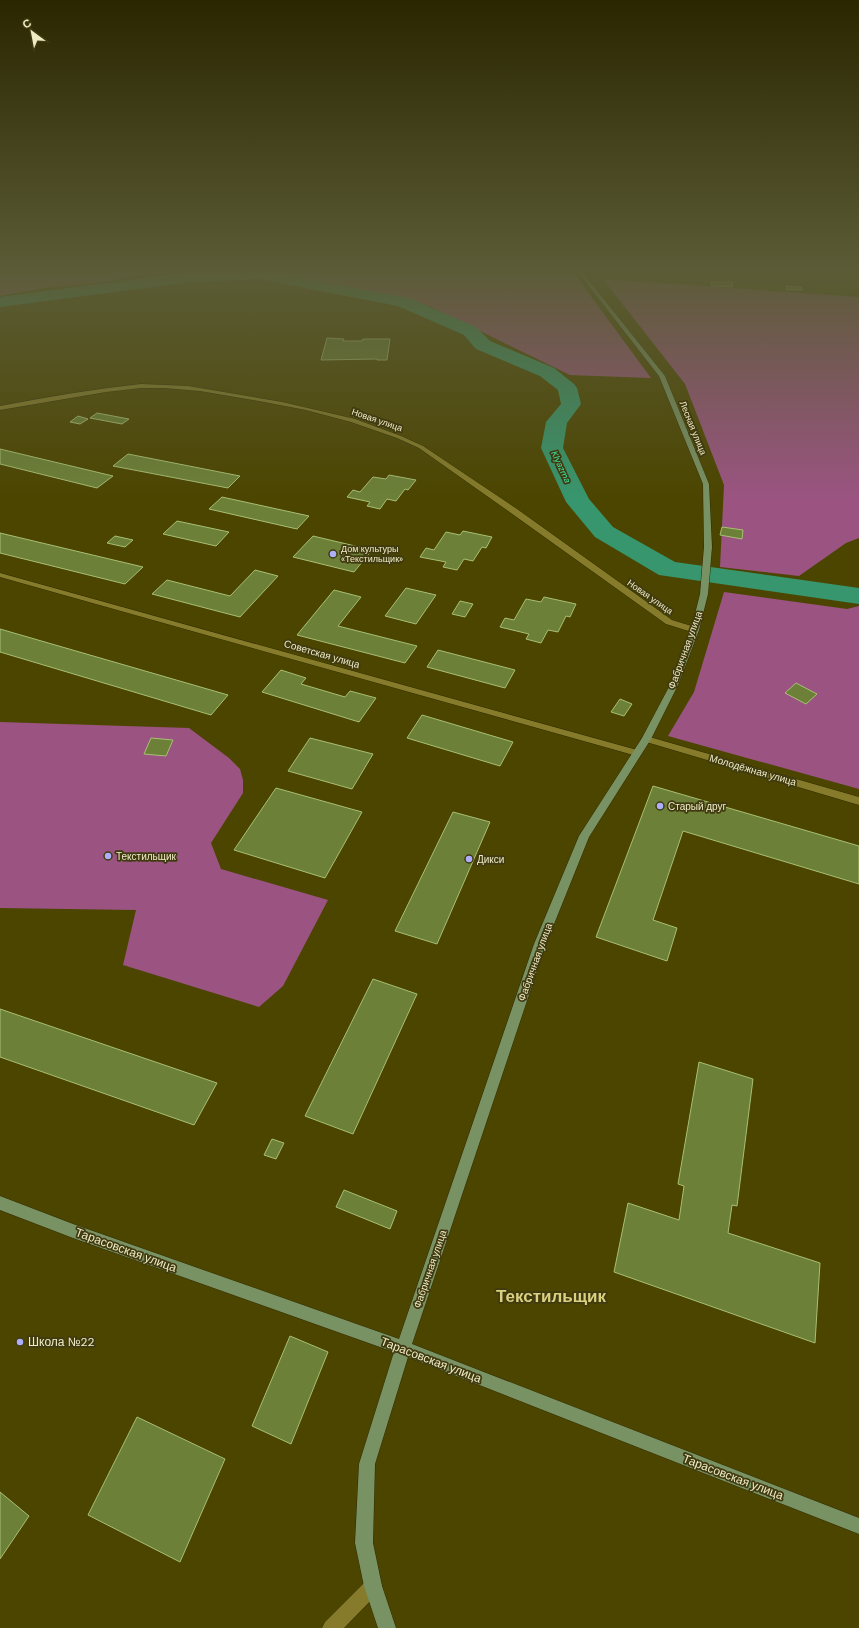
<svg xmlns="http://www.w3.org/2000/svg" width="859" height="1628" font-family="'DM Sans',sans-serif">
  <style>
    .green { fill: #9b5482 }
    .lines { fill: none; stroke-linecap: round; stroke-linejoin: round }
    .river { fill: #37966e; fill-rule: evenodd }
    .building { fill: #6c8038; stroke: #a8bf75 }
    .street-casing { stroke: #302b00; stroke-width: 1 }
    .secondary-casing { stroke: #302b00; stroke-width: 1 }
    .street { fill: #857b2a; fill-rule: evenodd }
    .secondary { fill: #799264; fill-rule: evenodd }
    .poi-dot { fill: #adaffb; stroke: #403a10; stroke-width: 1.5 }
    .labels { text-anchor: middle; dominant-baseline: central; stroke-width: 3.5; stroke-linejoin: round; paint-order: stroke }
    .far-street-label { font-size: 9px; fill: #efebc5; stroke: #403a10 }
    .far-water-label { font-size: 9px; font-style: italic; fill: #39e7a5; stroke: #403a10 }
    .far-poi-label { font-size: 9px; fill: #efebc5; stroke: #403a10; text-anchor: start }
    .street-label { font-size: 10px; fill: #efebc5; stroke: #403a10 }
    .poi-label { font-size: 10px; fill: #efebc5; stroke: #403a10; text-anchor: start }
    .near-street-label { font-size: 12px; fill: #efebc5; stroke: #403a10 }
    .near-poi-label { font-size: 12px; fill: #efebc5; stroke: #403a10; text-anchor: start }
    .near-district-label { font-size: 17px; font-weight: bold; fill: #d9d080; stroke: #403a10 }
  </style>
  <rect width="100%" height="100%" fill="#4c4500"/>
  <!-- green -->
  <g class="green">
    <polygon points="0,272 208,272 144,275 96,283 51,287 0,296"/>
    <polygon points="234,272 573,272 651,378 570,375 429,306 351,288"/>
    <polygon points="603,279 859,297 859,538 846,543 799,576 720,567 724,485 685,384"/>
    <polygon points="724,592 847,609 859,606 859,789 668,736 694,692"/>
    <polygon points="0,722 189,728 229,758 240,769 243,780 243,793 211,843 221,869 328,900 283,986 259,1007 123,965 136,910 0,908"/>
  </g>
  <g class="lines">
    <!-- river -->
    <polygon class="river" points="205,272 273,272 409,298 476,327 490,341 554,368 574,384 577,388 581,404 567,423 563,448 589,499 613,527 675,562 859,588 859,604 659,575 595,537 566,502 541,448 546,422 561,404 558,390 540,376 476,349 464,335 398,306 258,279 182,283 0,307 0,297 182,273"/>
  </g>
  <!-- building -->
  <g class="building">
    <polygon points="711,282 732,282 733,287 712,286"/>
    <polygon points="786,286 801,287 803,290 787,290"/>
    <polygon points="327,338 344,339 343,341 362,341 363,339 390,339 387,360 377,360 377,359 321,360"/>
    <polygon points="97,413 129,419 122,424 90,418"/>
    <polygon points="78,416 88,419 80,424 70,422"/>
    <polygon points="0,449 113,476 97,488 0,464"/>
    <polygon points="128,454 240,476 228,488 113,466"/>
    <polygon points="389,475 416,480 408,490 405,489 396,501 387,499 380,509 367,506 370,502 347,497 353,490 360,492 373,477 386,479"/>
    <polygon points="222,497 309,516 297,529 209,509"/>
    <polygon points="177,521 229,532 216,546 163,534"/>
    <polygon points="722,527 743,530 742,539 720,535"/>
    <polygon points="463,531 492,537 486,548 482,547 473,561 464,559 457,570 443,567 446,562 420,557 426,548 434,550 446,532 460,535"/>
    <polygon points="0,533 143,567 125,584 0,553"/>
    <polygon points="115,536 133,540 125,547 107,543"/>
    <polygon points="313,536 372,550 354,572 293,557"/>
    <polygon points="255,570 278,576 240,617 152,594 167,580 230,596"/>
    <polygon points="406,588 436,595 416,624 385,616"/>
    <polygon points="334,590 361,597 338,626 417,646 405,663 297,635"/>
    <polygon points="544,597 576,604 570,617 566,616 558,632 548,630 541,643 526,639 529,634 500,627 505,618 514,620 526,599 541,602"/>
    <polygon points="460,601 473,604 465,617 452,614"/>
    <polygon points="0,629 228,695 211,715 0,652"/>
    <polygon points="438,650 515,670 505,688 427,667"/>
    <polygon points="281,670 306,678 301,684 345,697 350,691 376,698 359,722 262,692"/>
    <polygon points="796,683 817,694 806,704 785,693"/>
    <polygon points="620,699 632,704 624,716 611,712"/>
    <polygon points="422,715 513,742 500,766 407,738"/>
    <polygon points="151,738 173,740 166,756 144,754"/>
    <polygon points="310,738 373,754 352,789 288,771"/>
    <polygon points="653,786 859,846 859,884 683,831 653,920 677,928 667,961 596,937"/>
    <polygon points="276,788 362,812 325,878 234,850"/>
    <polygon points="453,812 490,822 437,944 395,931"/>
    <polygon points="373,979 417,994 353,1134 305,1116"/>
    <polygon points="0,1009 217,1083 194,1125 0,1057"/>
    <polygon points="699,1062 753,1079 737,1206 732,1205 728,1233 820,1263 815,1343 614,1272 628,1203 679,1220 684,1186 678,1184"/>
    <polygon points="272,1139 284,1143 276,1159 264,1155"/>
    <polygon points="344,1190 397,1211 390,1229 336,1207"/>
    <polygon points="290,1336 328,1352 291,1444 252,1426"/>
    <polygon points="137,1417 225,1459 180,1562 88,1515"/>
    <polygon points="0,1492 29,1516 0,1559"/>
  </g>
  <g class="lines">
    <!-- street casing -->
    <g class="street-casing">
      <g id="street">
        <path d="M 141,384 L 188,386 L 282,402 L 355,419 L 401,436 L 423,446 L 517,509 L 672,620 L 698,628 L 699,630 L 695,633 L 666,624 L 511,513 L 419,448 L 397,438 L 351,422 L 306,410 L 259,401 L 200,391 L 164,388 L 141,388 L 106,392 L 0,410 L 0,406 C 47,397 94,389 141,384 Z"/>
        <polygon points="0,573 637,750 642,753 637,756 0,577"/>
        <polygon points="646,736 859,797 859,805 643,741 641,739"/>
        <polygon points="373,1577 379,1580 382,1586 379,1592 344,1628 322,1628 325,1622 367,1580"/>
      </g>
    </g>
    <!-- secondary casing -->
    <g class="secondary-casing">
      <polygon id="secondary" points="578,272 582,272 665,376 709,484 712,547 708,594 699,630 678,685 651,739 589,837 546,944 412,1344 859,1518 859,1534 408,1357 375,1464 373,1543 382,1586 396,1628 378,1628 364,1586 355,1543 359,1464 394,1352 73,1238 0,1210 0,1196 73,1224 399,1339 534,944 579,836 642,738 670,685 691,630 700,594 704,547 703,484 659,376"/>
    </g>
    <!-- street -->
    <use href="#street" class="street"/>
    <!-- secondary -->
    <use href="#secondary" class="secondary"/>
  </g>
  <!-- sky -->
  <linearGradient id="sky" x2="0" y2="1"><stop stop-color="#2a2600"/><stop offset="0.54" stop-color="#5b5c37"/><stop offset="1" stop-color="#5b5c37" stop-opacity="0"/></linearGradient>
  <rect width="859" height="500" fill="url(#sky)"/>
  <!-- markers -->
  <g class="poi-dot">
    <circle cx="333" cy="554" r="4"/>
    <circle cx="660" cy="806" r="4"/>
    <circle cx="108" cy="856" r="4"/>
    <circle cx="469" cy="859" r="4"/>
    <circle cx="20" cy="1342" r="4"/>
  </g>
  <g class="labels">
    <!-- far-street labels -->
    <g class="far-street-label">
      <text transform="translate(377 420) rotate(19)">Новая улица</text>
      <text transform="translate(693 428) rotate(68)">Лесная улица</text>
      <text transform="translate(650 597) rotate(35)">Новая улица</text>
    </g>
    <!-- far-water labels -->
    <g class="far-water-label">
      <text transform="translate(561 467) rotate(65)">Klyazma</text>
    </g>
    <!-- far-poi labels -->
    <g class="far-poi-label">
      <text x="341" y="549">Дом культуры<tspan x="341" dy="10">«Текстильщик»</tspan></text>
    </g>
    <!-- street labels -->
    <g class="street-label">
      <text transform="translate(685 650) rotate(-70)">Фабричная улица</text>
      <text transform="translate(322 654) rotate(16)">Советская улица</text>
      <text transform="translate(753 770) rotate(16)">Молодёжная улица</text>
      <text transform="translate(535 962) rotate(-70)">Фабричная улица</text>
      <text transform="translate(430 1269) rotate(-71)">Фабричная улица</text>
    </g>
    <!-- poi labels -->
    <g class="poi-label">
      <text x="668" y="806">Старый друг</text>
      <text x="116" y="856">Текстильщик</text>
      <text x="477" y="859">Дикси</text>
    </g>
    <!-- near-street labels -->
    <g class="near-street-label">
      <text transform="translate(126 1250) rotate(20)">Тарасовская улица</text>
      <text transform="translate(431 1360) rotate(21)">Тарасовская улица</text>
      <text transform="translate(733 1477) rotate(21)">Тарасовская улица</text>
    </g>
    <!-- near-poi labels -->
    <g class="near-poi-label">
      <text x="28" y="1342">Школа №22</text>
    </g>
    <!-- near-district labels -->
    <g class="near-district-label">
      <text x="551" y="1296">Текстильщик</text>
    </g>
  </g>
  <!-- north arrow -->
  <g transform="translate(32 32) rotate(328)" stroke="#403a10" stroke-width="3" paint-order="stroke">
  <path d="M0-3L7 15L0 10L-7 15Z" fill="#efebc5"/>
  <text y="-6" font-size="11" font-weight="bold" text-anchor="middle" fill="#efebc5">С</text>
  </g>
</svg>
